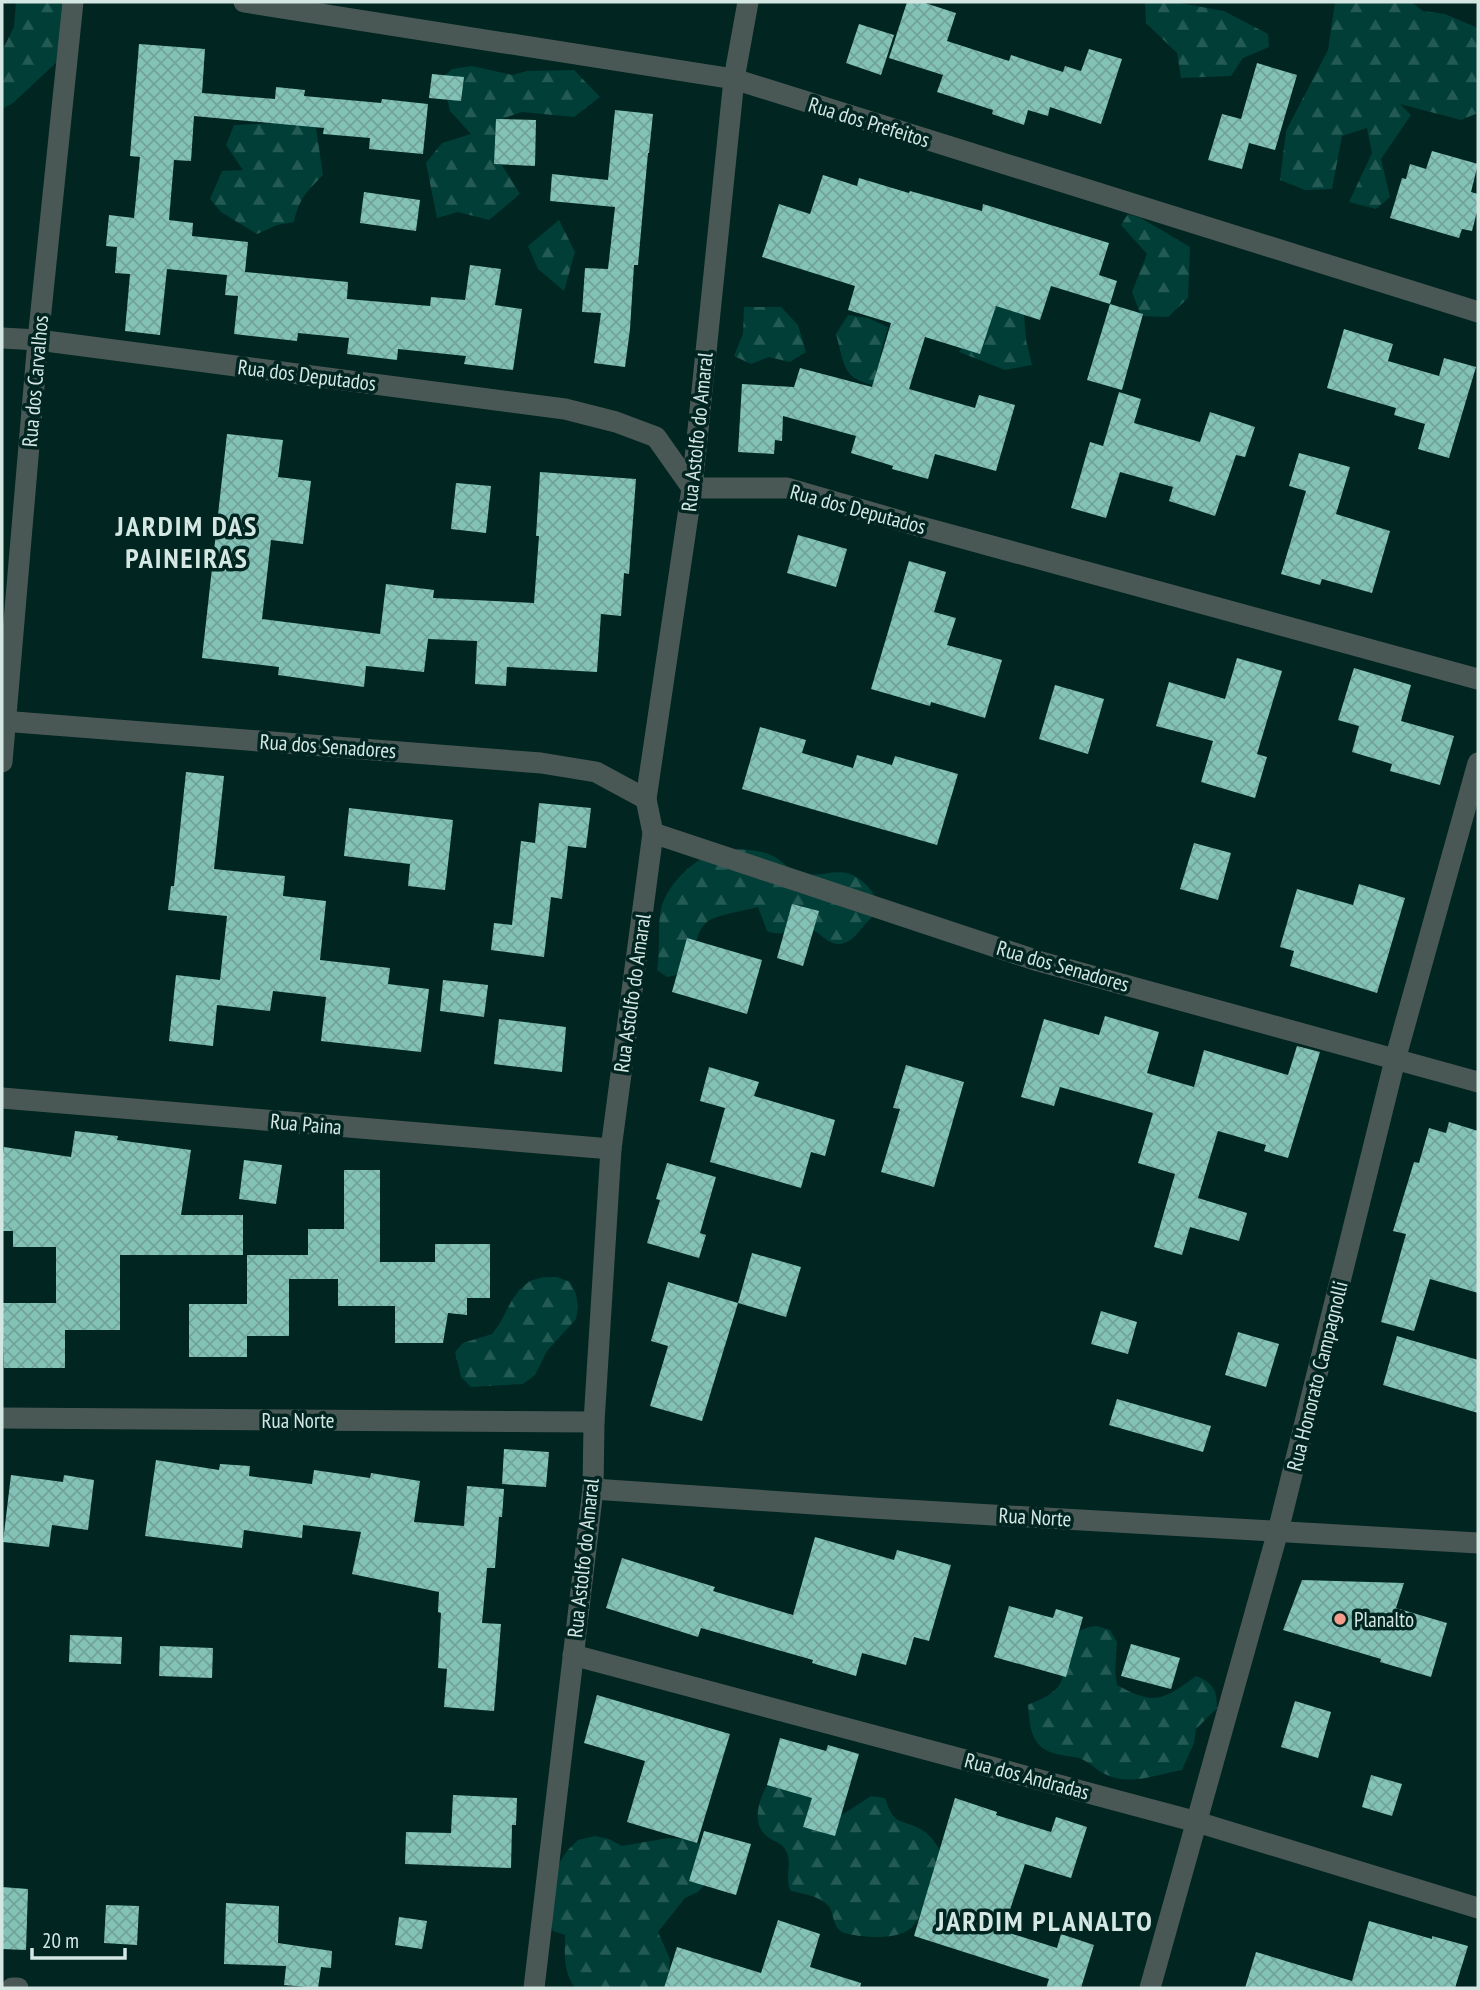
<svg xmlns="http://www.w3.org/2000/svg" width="1480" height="1990" font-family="'PT Sans Narrow',sans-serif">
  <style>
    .forest { fill: url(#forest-firs) }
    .building { fill: url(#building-cross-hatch) }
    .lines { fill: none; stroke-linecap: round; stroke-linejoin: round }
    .street { stroke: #495855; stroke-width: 21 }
    .poi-dot { fill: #f49d8b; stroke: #012521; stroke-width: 2.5 }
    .labels { text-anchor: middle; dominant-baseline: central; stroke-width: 7; stroke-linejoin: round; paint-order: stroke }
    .street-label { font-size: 21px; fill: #d4e7e3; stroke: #012521 }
    .poi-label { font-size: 21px; fill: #d4e7e3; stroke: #012521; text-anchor: start }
    .district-label { font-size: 28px; font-weight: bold; letter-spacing: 2px; fill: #d4e7e3; stroke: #012521 }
  </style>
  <defs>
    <pattern id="forest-firs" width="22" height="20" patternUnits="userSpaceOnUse" patternTransform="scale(1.75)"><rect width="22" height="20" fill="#003e37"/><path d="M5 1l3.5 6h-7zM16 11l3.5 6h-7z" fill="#245a54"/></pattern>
    <pattern id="building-cross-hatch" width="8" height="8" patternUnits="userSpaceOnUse" patternTransform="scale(1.75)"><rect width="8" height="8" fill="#83c2b7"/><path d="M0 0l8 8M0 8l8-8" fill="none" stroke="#72a39a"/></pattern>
  </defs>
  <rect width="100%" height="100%" fill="#012521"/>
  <!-- forest -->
  <g class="forest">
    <polygon points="16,2 64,2 58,61 13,103 2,109 2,51 14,27"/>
    <polygon points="1145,2 1174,2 1224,11 1268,34 1269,47 1243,58 1231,76 1181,78 1177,53 1146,23"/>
    <polygon points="1335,2 1411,2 1423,11 1445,14 1478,28 1478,113 1461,120 1400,104 1411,115 1381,159 1390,197 1376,209 1349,202 1372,153 1367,128 1342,136 1332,189 1305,190 1280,180 1286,131 1328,50"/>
    <polygon points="472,66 512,75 527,71 574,70 600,97 574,117 522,112 504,118 495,154 520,194 489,220 458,212 437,218 426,163 442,143 471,134 450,111 442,78 452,69"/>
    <path d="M 315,121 L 323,175 C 306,192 299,199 294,222 L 277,225 L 257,234 L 221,212 L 210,199 L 222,171 L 243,170 L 226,145 L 234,125 Z"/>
    <polygon points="1128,214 1141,218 1190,247 1188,298 1168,317 1141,316 1132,292 1147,254 1121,225"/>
    <polygon points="559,220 575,252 564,291 538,269 528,246"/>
    <polygon points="998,299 1023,301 1026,340 1032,365 1005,370 959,352"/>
    <polygon points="744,307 781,307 798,325 806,352 790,362 769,357 751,364 734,356 743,334"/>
    <path d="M 848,315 L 868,318 L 888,327 L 880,356 L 894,375 L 880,386 C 842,381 845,366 836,334 Z"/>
    <path d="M 720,849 C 737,850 758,848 773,856 C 783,861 790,871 800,873 C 824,879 841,863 862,881 C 868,886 872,890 875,898 C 879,907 875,915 868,921 C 860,930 852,943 840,944 C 825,945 817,926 802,927 C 785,928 787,938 767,931 L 758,907 C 747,910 718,915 710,920 C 686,935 705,972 667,977 L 657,970 C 660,952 658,933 660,915 C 663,886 695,858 720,849 Z"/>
    <polygon points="543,1277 557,1277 570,1282 576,1294 578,1307 576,1319 547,1351 535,1375 523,1384 471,1387 461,1377 455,1352 463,1343 492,1334 500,1323 512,1300 520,1289 530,1281"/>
    <path d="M 1096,1626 L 1110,1630 L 1117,1642 L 1115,1671 L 1117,1685 C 1155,1706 1163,1700 1196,1676 C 1213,1683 1217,1689 1217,1708 L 1196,1729 L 1194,1743 L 1182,1770 C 1159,1774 1130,1786 1107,1775 C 1097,1771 1090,1762 1079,1758 C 1071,1756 1061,1756 1053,1753 C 1030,1746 1030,1725 1028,1705 C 1041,1699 1058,1693 1062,1679 C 1065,1670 1062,1660 1065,1651 C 1069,1636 1081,1627 1096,1626 Z"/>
    <path d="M 767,1785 L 781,1786 L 812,1797 L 834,1820 L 871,1796 L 885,1798 C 895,1829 901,1817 922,1830 C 931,1835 936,1844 941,1852 C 935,1869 924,1918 911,1928 C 902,1936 887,1937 875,1937 C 868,1937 848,1935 842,1932 C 833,1927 834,1916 830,1908 C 822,1896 803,1894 791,1891 C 784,1878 792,1865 787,1853 C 784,1845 778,1843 771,1839 C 750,1827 758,1802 767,1785 Z"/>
    <path d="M 595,1836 L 609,1839 L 622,1846 L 668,1838 L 683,1839 L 698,1843 L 708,1852 L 708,1881 L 698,1892 L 685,1898 L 658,1932 L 670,1959 L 668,1988 L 575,1988 C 563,1971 565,1955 565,1935 L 553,1931 L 547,1918 L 551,1876 L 567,1851 L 578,1840 Z"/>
  </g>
  <!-- building -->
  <g class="building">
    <polygon points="907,2 922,2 956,13 947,41 1009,61 1011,55 1063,72 1065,66 1081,71 1089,49 1122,59 1101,124 1050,107 1048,116 1028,110 1024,125 992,114 993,110 937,92 943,75 889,58"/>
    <polygon points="859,24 894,35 881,75 846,63"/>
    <polygon points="139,44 205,49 202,93 275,99 276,87 305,90 304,96 381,103 382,99 428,104 423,154 369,149 370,138 323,134 324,128 194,116 191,161 174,160 169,220 193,223 192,236 248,242 245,272 348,282 347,299 430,306 431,297 465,300 470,265 501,269 495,305 522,309 513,370 464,364 466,356 398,349 397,360 347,354 349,338 298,333 297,341 234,334 238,296 225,295 227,275 167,269 160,335 125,331 130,274 115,273 117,247 106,246 109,215 134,218 140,157 130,156"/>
    <polygon points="1257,63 1297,75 1275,150 1249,143 1242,169 1208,160 1222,114 1241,119"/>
    <polygon points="432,74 464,77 461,101 429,98"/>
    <polygon points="615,110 653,114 649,153 648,153 638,265 634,265 630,329 625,367 594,363 601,313 582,312 585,268 608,269 615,207 550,201 552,174 608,180"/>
    <polygon points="496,119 536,120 535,166 494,164"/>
    <polygon points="1432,151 1478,164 1471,192 1478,194 1478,208 1472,231 1462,229 1459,238 1390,218 1402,178 1406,179 1410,164 1426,169"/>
    <polygon points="823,175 857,186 859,178 909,193 910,191 982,211 983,204 1109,243 1099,275 1117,281 1110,304 1051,286 1040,320 996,306 980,354 925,337 909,389 975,408 979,395 1015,405 996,471 935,454 928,479 892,469 893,466 851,453 856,436 783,416 782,441 775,440 774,454 738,452 742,384 794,387 800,368 872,387 891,323 848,310 855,286 762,257 779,204 810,214"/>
    <polygon points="364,192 420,200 416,231 360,223"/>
    <polygon points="1110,304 1143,314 1122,390 1087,380"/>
    <polygon points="1344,329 1393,344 1388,361 1439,376 1444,358 1476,367 1449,458 1418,449 1425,424 1394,415 1396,408 1327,388"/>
    <polygon points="1119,392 1141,399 1134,423 1200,442 1210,412 1255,427 1245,457 1236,455 1215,516 1169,501 1173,487 1120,472 1106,518 1071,508 1090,442 1103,446"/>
    <polygon points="227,434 283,440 278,477 311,481 303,544 271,540 262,619 380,634 386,584 434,590 433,598 534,603 539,536 536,536 540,472 636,479 629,574 624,573 621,616 601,614 597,672 507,667 506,686 475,684 477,641 428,639 424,672 366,666 364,687 278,675 279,667 202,658"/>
    <polygon points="1299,453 1350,467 1336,514 1390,531 1372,593 1322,579 1320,585 1281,574 1306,491 1289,486"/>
    <polygon points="456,483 491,486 486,533 451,529"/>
    <polygon points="798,535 847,549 836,587 787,573"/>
    <polygon points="909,561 946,572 934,612 956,618 947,645 1002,660 985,718 931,702 930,706 871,689"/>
    <polygon points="1237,658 1282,671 1257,754 1267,757 1255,798 1201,782 1213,741 1156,726 1169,682 1225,699"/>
    <polygon points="1354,668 1411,685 1401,721 1454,736 1440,785 1390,771 1392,764 1352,752 1359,726 1338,720"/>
    <polygon points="1055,685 1104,699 1088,754 1039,739"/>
    <polygon points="760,727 806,740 802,753 853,768 857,755 892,765 895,756 958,774 937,845 742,789"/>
    <polygon points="186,772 224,776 214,869 285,876 283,896 326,901 320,960 390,968 388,984 429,989 421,1052 321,1041 326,997 273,991 270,1011 217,1005 213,1046 169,1041 176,975 220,980 227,916 168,910 171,886 174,886"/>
    <polygon points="539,803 591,808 586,848 568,846 562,899 551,897 544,957 491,950 494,923 512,925 521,841 535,843"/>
    <polygon points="349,808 453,820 445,890 408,886 410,864 344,856"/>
    <polygon points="1194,843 1231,853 1218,900 1180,889"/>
    <polygon points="1359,884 1405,898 1377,993 1290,966 1294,951 1280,947 1297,889 1353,905"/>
    <polygon points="792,904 819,911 803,966 777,958"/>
    <polygon points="687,938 762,960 747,1014 672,992"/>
    <polygon points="443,980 488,985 484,1017 440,1011"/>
    <polygon points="1105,1016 1159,1032 1147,1073 1194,1087 1204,1050 1288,1075 1297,1046 1320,1052 1288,1158 1264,1151 1266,1145 1218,1131 1198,1198 1247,1213 1239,1241 1190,1227 1182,1255 1154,1247 1175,1174 1138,1163 1153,1113 1060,1087 1054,1106 1021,1097 1044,1019 1099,1035"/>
    <polygon points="499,1019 566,1027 562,1072 494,1064"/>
    <polygon points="906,1065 964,1082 934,1187 881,1172 900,1109 893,1108"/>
    <polygon points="709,1067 759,1082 754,1096 835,1120 825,1156 811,1152 801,1188 710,1162 725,1108 700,1101"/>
    <polygon points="1449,1122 1478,1131 1478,1293 1430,1279 1414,1331 1381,1322 1406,1234 1393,1231 1414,1162 1419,1163 1429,1128 1446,1133"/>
    <polygon points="75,1131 118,1136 117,1140 191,1150 181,1215 243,1215 243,1255 120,1255 120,1330 65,1330 65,1368 4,1368 2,1303 56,1303 56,1247 13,1247 13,1231 2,1231 2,1161 4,1147 71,1157"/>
    <polygon points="244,1160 282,1165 276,1204 239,1199"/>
    <polygon points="667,1163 716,1177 700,1233 706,1235 699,1258 647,1243 660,1200 656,1199"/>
    <polygon points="344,1170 380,1170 380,1262 435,1262 435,1244 490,1244 490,1298 467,1298 467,1315 448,1313 443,1343 395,1343 395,1306 338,1306 338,1279 289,1279 289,1336 247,1336 247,1357 189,1357 189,1304 247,1304 247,1255 308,1255 308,1229 344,1229"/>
    <polygon points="752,1253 801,1267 786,1317 738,1303"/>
    <polygon points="668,1282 738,1303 702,1421 650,1406 668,1346 651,1341"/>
    <polygon points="1101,1311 1137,1322 1128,1354 1091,1344"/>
    <polygon points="1238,1332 1279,1344 1266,1387 1225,1375"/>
    <polygon points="1397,1336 1478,1360 1478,1413 1383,1385"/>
    <polygon points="1117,1399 1211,1426 1203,1452 1109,1425"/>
    <polygon points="504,1449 549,1452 546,1487 502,1484"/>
    <polygon points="156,1460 219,1470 220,1464 250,1466 249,1476 312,1484 314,1470 370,1478 371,1473 420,1481 414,1522 464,1526 467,1486 504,1489 502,1517 499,1517 495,1568 487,1568 482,1623 501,1624 494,1711 444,1707 447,1669 438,1668 441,1613 438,1612 439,1592 352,1574 361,1532 303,1525 302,1538 244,1530 242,1548 145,1536"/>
    <polygon points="11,1475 63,1482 64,1475 94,1480 88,1530 52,1525 49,1547 3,1542"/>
    <polygon points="815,1537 894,1560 897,1550 951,1565 929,1641 914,1637 906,1665 862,1653 856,1676 812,1663 813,1660 701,1628 698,1637 606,1608 622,1558 715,1587 713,1591 793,1615"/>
    <polygon points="1302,1580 1404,1583 1396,1608 1447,1623 1431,1677 1380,1662 1381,1659 1283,1630"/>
    <polygon points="1009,1606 1053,1618 1056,1609 1083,1617 1066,1677 994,1657"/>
    <polygon points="70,1635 122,1637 121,1664 69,1662"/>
    <polygon points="1131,1644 1180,1658 1171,1689 1121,1676"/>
    <polygon points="160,1646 213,1648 212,1678 159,1676"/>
    <polygon points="597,1695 730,1734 697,1843 627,1822 645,1761 584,1743"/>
    <polygon points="1295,1701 1331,1712 1318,1758 1281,1747"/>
    <polygon points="780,1738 826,1751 828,1745 859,1754 835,1836 803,1827 812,1798 767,1785"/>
    <polygon points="1371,1775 1402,1784 1392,1816 1362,1807"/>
    <polygon points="453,1795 517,1798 516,1825 512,1825 511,1868 405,1864 406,1832 451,1833"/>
    <polygon points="955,1798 997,1812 996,1815 1051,1832 1056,1817 1087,1827 1071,1878 1025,1864 1003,1931 1057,1948 1061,1934 1094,1945 1081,1988 1046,1988 1049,1979 914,1936"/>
    <polygon points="704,1831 751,1844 736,1895 689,1881"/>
    <polygon points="2,1887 28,1889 26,1950 2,1949"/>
    <polygon points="226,1903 279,1906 278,1943 332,1951 331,1968 321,1967 318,1988 284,1985 286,1966 224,1964"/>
    <polygon points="106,1905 139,1906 137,1945 104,1943"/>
    <polygon points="399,1917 427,1921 422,1949 395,1945"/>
    <polygon points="778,1920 820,1934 810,1967 861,1983 860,1988 664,1988 677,1947 761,1973"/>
    <polygon points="1369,1921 1432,1939 1432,1936 1468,1946 1455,1988 1245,1988 1256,1952 1352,1981"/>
  </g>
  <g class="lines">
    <!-- street -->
    <g class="street">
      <polyline points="244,2 734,79 1478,312"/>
      <polyline points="2,338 38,340 565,409 616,422 656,437 692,488 787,488 911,524 1478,679"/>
      <polyline points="2,721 541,763 596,772 646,799"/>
      <polyline points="2,762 38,340 73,2"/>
      <polyline points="653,833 1038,961 1478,1082"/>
      <polyline points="2,1098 611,1149"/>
      <polyline points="2,1418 594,1422"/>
      <polyline points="593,1489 872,1508 1478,1543"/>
      <polyline points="573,1655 1197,1822 1478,1908"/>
      <polyline points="12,1988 18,1988"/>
      <polyline points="534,1988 593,1489 594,1422 611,1149 653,833 646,799 692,488 734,79 748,2"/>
      <polyline points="1150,1988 1278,1531 1395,1060 1478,763"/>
    </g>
  </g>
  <!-- markers -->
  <circle class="poi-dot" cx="1340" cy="1619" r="7"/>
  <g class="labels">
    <!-- street labels -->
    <g class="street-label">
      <text transform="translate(869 122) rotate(17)">Rua dos Prefeitos</text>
      <text transform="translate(307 375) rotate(7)">Rua dos Deputados</text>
      <text transform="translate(35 381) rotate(-85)">Rua dos Carvalhos</text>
      <text transform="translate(697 432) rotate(-84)">Rua Astolfo do Amaral</text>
      <text transform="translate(858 509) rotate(15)">Rua dos Deputados</text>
      <text transform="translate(328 746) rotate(4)">Rua dos Senadores</text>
      <text transform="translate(1063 966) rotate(16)">Rua dos Senadores</text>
      <text transform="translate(632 993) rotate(-82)">Rua Astolfo do Amaral</text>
      <text transform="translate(306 1124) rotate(5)">Rua Paina</text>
      <text transform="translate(1317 1376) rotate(-76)">Rua Honorato Campagnolli</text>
      <text x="298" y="1420">Rua Norte</text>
      <text transform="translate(1035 1517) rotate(3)">Rua Norte</text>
      <text transform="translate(583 1558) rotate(-84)">Rua Astolfo do Amaral</text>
      <text transform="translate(1027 1776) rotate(15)">Rua dos Andradas</text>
    </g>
    <!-- poi labels -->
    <g class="poi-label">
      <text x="1354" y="1619">Planalto</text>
    </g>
    <!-- district labels -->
    <g class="district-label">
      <text x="187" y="525">JARDIM DAS<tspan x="187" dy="32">PAINEIRAS</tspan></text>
      <text x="1045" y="1920">JARDIM PLANALTO</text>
    </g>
  </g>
  <!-- border -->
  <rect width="1480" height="1990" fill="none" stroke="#d4e7e3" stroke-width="7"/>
  <!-- scale -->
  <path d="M32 1948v10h93v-10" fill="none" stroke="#d4e7e3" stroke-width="3.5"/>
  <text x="42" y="1948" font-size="21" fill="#d4e7e3" stroke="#012521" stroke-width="5" paint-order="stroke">20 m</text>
</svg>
